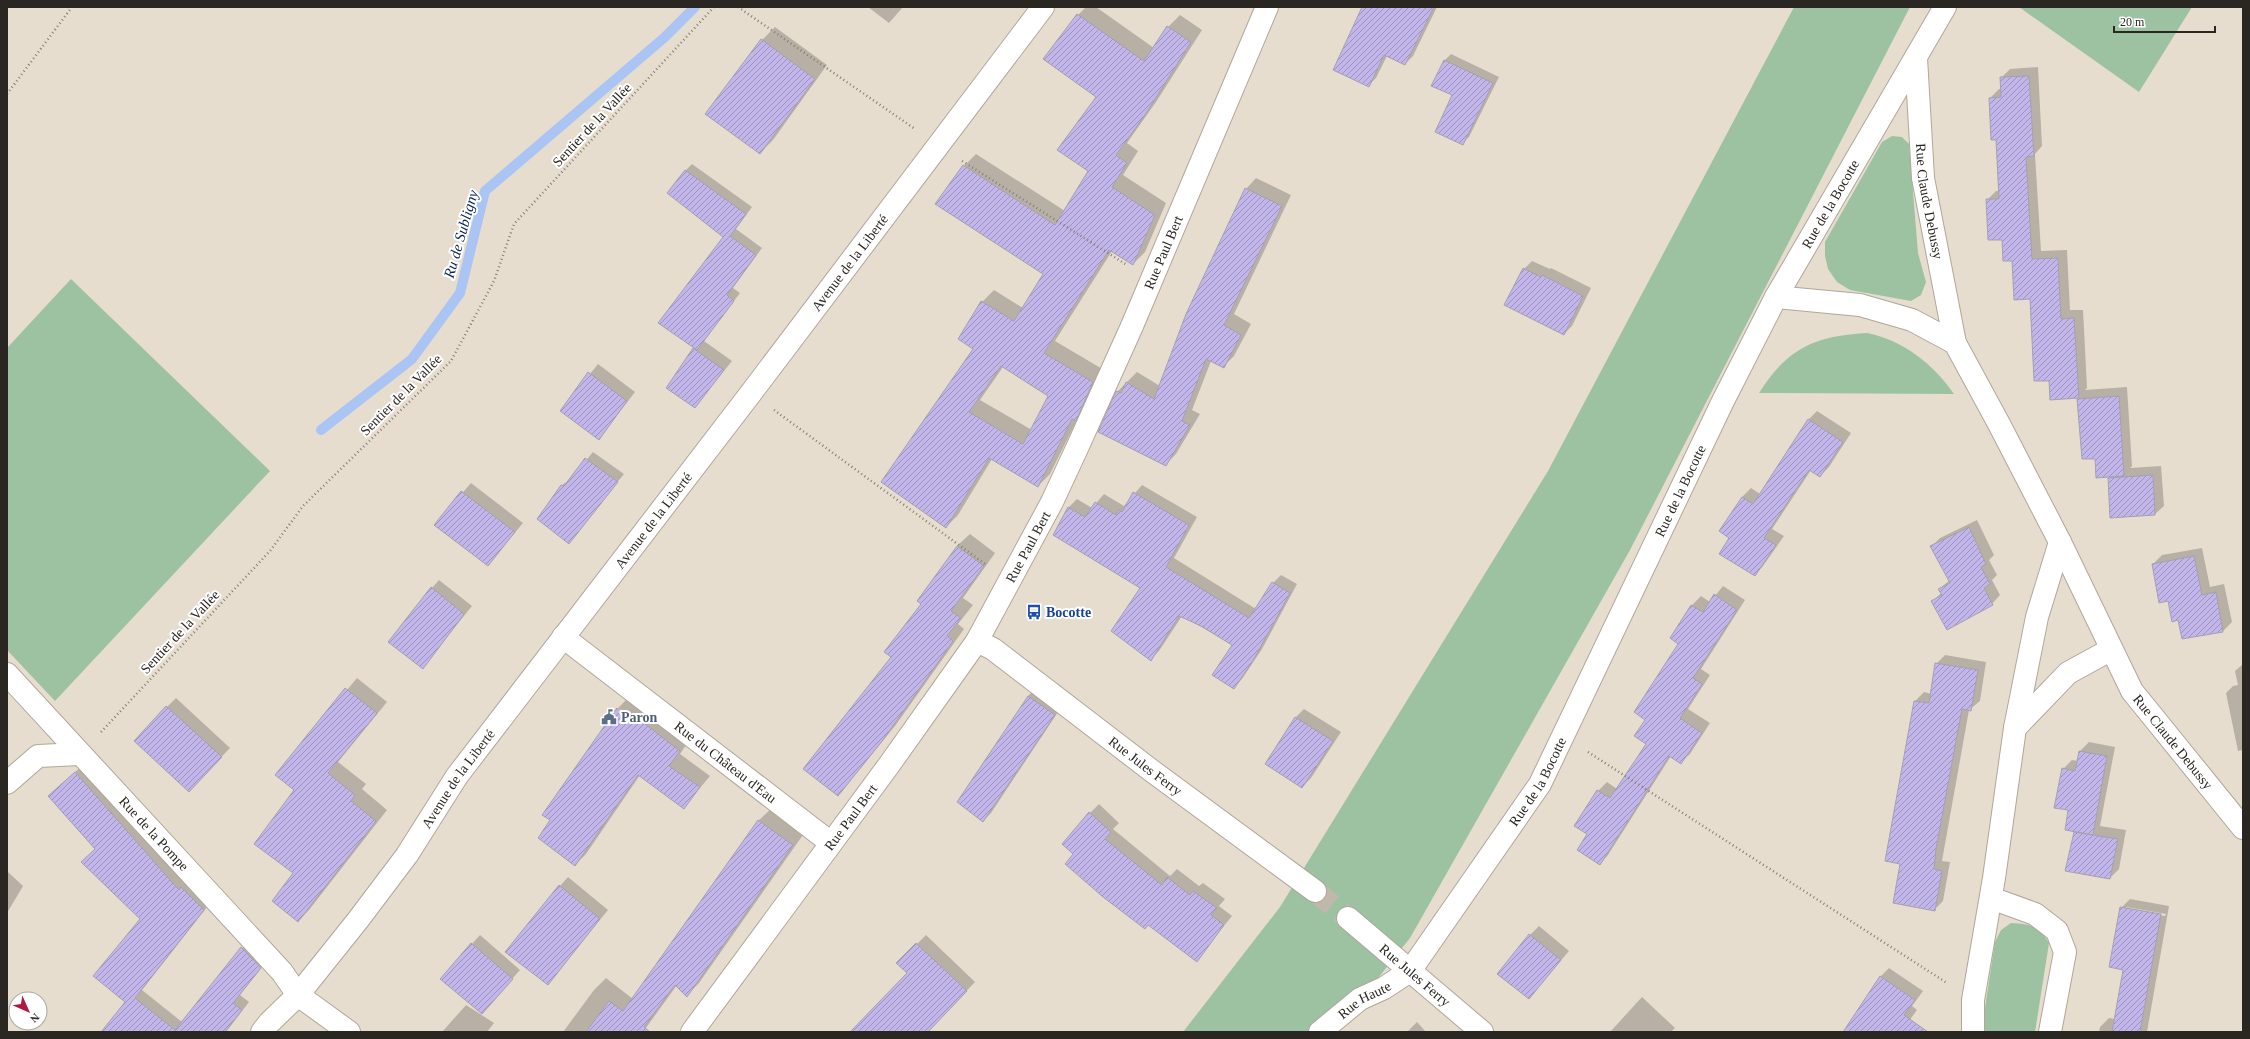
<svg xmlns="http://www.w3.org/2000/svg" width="2250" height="1039" font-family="'Times New Roman',serif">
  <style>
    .grass { fill: #9dc2a2 }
    .shadow { fill: #0003; fill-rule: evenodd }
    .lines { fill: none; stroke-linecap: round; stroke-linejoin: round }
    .stream { stroke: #aac5f3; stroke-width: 10 }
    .building { fill: url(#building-hatch); stroke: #a4a1b0; fill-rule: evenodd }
    .minor-tunnel { stroke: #c1b8ac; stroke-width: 22; stroke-dasharray: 22 11; stroke-linecap: butt }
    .minor-casing { stroke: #b0a699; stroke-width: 24 }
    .major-casing { stroke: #b0a699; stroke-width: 24 }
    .path { stroke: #867f75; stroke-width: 2.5; stroke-dasharray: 1 3; stroke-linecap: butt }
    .minor { stroke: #fff; stroke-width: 22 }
    .major { stroke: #fff; stroke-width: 22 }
    .labels { text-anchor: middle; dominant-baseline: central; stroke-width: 4; stroke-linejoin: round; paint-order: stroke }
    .street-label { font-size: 14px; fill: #2a2621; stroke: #fff }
    .transit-label { font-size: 14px; font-weight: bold; fill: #164399; stroke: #fff; text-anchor: start }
    .service-label { font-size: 14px; font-weight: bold; fill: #4e5e75; stroke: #fff; text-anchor: start }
    .water-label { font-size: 15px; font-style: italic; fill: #08255b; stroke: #fff }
  </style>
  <defs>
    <pattern id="building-hatch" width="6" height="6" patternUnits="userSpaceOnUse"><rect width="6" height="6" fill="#c1b5e9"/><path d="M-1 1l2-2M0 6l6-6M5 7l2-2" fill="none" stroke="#9d93bc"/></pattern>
  </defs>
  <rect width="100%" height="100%" fill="#e7ddcf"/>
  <!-- grass -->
  <g class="grass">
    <polygon points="1794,7 1910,7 1630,550 1410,938 1335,1032 1183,1032 1280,907 1548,471"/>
    <polygon points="2019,7 2192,7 2139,92"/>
    <polygon points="1892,136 1902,137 1909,144 1918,253 1926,282 1921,295 1911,301 1850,290 1837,282 1828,269 1825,256 1825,242 1882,142"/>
    <polygon points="71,279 270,471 55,701 7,650 7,348"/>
    <path d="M 1867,333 C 1903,340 1933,364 1954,394 L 1759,393 C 1787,348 1815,336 1867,333 Z"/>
    <path d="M 2011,923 C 2031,924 2039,926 2049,943 L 2035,1032 L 1985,1032 L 1983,1021 L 1995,942 L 2001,930 Z"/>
  </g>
  <!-- shadow -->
  <g class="shadow">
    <polygon points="868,7 903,7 889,23"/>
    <path d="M 1086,7 L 1096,7 L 1154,48 L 1168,27 L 1180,15 L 1202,30 L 1156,102 L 1127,143 L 1138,151 L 1123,175 L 1166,203 L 1145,252 L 1133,264 L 1112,251 L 1055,341 L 1104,370 L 1087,408 L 1079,416 L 1050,474 L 1038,486 L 992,459 L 958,515 L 946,527 L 982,302 L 994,290 L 1023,308 L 1045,274 L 936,204 L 964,166 L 976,154 L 1065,211 L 1090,171 L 1098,97 L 1078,15 ZM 1003,367 L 1050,396 L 1032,430 L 980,400 Z"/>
    <polygon points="1377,7 1437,7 1413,56 1405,64 1387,56 1376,78 1368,86"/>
    <polygon points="775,27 827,65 773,140 760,153 762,40"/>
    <polygon points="1451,54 1499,77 1469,137 1462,143 1445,60"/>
    <polygon points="2038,67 2042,146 2035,154 2041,251 2067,250 2070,310 2083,310 2087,388 2085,390 2127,387 2132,466 2130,468 2161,466 2164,506 2155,514 2111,517 2109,478 2111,476 2096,458 2083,458 2078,399 2080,397 2051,399 2050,380 2031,298 1987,200 1996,191 2000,191 1997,139 1990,98 1999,89 2002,89 2001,78 2010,69"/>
    <polygon points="692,164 752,207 736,229 762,248 733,288 740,293 704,341 732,361 695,407 668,387 696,347 725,237 685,171"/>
    <polygon points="1256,178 1291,195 1234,314 1251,324 1234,356 1223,367 1211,361 1192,410 1200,414 1176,454 1165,465 1117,392 1137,372 1160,386 1246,189"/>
    <polygon points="1532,261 1550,269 1551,268 1591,288 1572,326 1564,334 1524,269"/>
    <polygon points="598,364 635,392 599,439 561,410"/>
    <polygon points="1817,411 1851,433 1829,467 1820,476 1811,470 1772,529 1784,536 1763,566 1755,575 1731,538 1720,530 1742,497 1751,488 1760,494 1808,420"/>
    <polygon points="593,452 624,474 569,542 538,518 562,485 571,479"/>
    <polygon points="471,483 523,523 488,565 435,524"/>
    <polygon points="1142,485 1197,517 1174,558 1256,609 1273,583 1281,575 1297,584 1262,649 1242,679 1234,687 1233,645 1182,616 1159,651 1151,659 1141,588 1055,534 1069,507 1077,499 1092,508 1104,494 1124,506"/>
    <polygon points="1977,520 1994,555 1989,560 1997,575 1992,580 2000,595 1992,604 1933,601 1941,593 1939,589 1950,580 1932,546 1940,538"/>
    <polygon points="970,534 995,553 963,598 973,605 958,624 964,629 895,726 838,795 892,657 957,546"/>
    <polygon points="2202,548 2210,587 2224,584 2232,622 2223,631 2183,638 2179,619 2153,564 2162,555"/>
    <polygon points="439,580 472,606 422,668 432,588"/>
    <polygon points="1723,586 1745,600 1701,669 1710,675 1688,709 1710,723 1690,754 1681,762 1671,756 1608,855 1600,864 1589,833 1598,791 1607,782 1617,789 1647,743 1647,720 1679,644 1671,638 1692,605 1701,596 1710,602"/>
    <polygon points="1945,655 1986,662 1980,701 1969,710 1942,861 1950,862 1943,901 1934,910 1902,863 1887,860 1915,701 1924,692 1932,694 1936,664"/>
    <polygon points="2243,664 2243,750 2238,751 2226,693 2233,686 2238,685 2235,671"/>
    <polygon points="357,678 387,702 338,762 366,784 362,789 387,810 309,910 298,921 295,872 295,789 276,775"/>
    <polygon points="1036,688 1062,706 991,813 983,821 1028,696"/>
    <polygon points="629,697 690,739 680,754 710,776 684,807 640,775 586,854 575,865 551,820 617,709 628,717 629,716 618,708"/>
    <polygon points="176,698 230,748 197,782 167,707"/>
    <polygon points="1304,709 1341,732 1311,778 1302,787 1296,717"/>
    <polygon points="2089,742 2115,747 2100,826 2126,830 2119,869 2110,878 2075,832 2076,831 2069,810 2063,769 2072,760 2078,761 2080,751"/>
    <polygon points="83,765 211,902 142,990 182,1022 249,940 268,959 240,995 249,1002 226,1032 119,1032 127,1002 141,919 57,788"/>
    <polygon points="1099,804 1119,823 1113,829 1170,876 1177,869 1199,886 1203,883 1225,899 1219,906 1232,916 1196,960 1149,924 1145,928 1075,854 1090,813"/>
    <polygon points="771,809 805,832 699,983 687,995 677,985 643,1032 563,1032 594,990 606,978 633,999 759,820"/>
    <polygon points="7,871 23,886 7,913"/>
    <polygon points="568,877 608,910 548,983 560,886"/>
    <path d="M 2130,899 L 2169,906 L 2147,1032 L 2099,1032 L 2100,1027 L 2109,1018 L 2115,1019 L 2124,969 L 2121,908 ZM 2126,907 L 2166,914 L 2165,916 L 2126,910 Z"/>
    <polygon points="1539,926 1569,951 1529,998 1530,935"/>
    <polygon points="480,935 520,970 490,1004 472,944"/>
    <polygon points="926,935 975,982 937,1022 890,1032 852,1032 909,973 898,963"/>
    <polygon points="1889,968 1923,991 1912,1006 1917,1010 1901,1032 1844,1032 1880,977"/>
    <polygon points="1642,997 1675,1028 1671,1032 1610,1032"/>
    <polygon points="466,1005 494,1023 487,1032 442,1032"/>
    <polygon points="1417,1022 1426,1032 1407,1032"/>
  </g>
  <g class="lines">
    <!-- stream -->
    <polyline class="stream" points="321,430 412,359 460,293 485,191 665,37 695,7"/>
  </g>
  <!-- building -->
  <g class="building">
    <polygon points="1362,7 1434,7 1405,65 1384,55 1369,87 1333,70"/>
    <path d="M 1077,14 L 1144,61 L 1167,26 L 1191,42 L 1145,115 L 1116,155 L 1127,163 L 1112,187 L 1155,215 L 1133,265 L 1109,250 L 1044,353 L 1093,382 L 1076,421 L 1072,419 L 1038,487 L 989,458 L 946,528 L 881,482 L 973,349 L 958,339 L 981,301 L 1014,321 L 1043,274 L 935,204 L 963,165 L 1055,225 L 1088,171 L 1057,150 L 1096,97 L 1043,59 ZM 1001,366 L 1048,396 L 1023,444 L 969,412 Z"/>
    <polygon points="761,39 815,79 760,154 705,114"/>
    <polygon points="1444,60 1493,83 1463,145 1435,132 1452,95 1431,86"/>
    <polygon points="2029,76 2034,156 2026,157 2032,259 2058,258 2061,319 2074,318 2079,398 2050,400 2049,381 2034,381 2030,299 2014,300 2012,261 2003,261 2002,240 1988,240 1986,199 1999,199 1996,140 1991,140 1989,98 2001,97 2000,77"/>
    <polygon points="685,170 746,214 730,236 756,255 727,295 734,301 697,350 658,323 723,237 667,193"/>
    <polygon points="1245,188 1282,206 1224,325 1241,335 1224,368 1206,359 1182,421 1190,425 1166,466 1098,432 1116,391 1121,393 1126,382 1154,399 1186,314"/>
    <polygon points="1523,268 1541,277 1542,275 1583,296 1564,335 1504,305"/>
    <polygon points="693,348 724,370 695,408 666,388"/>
    <polygon points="588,372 627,401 599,440 560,411"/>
    <polygon points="2119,396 2124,476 2096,478 2095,459 2082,459 2077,399"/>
    <polygon points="1808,419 1843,442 1820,477 1809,470 1764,538 1776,545 1755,576 1719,554 1729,538 1719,531 1742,497 1753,504"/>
    <polygon points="585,458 618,482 569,544 537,519 561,485 564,486"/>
    <polygon points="2153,475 2155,515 2110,518 2108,478"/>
    <polygon points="461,491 515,532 488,566 434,525"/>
    <polygon points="1133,492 1189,525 1166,567 1249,618 1272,582 1290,593 1254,659 1234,689 1212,675 1232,645 1201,626 1179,616 1151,661 1111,631 1140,588 1053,535 1068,507 1085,517 1095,502 1116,515 1119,510 1122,512"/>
    <polygon points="1969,527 1986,564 1981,567 1990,584 1984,588 1993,605 1947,630 1931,601 1942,595 1938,589 1950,583 1930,546"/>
    <polygon points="957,546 984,566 951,611 961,618 947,636 953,641 883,740 838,796 803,769 891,657 884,652 921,604 917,601"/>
    <polygon points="2194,556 2202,595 2216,592 2223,632 2182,639 2178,620 2172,622 2168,601 2159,603 2152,564"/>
    <polygon points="431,587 464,614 423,669 388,642"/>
    <polygon points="1714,594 1737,610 1693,678 1702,684 1680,718 1702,733 1681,764 1669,756 1600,865 1577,850 1587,834 1574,826 1597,790 1610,798 1646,744 1634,736 1645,720 1634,712 1678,644 1670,638 1691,605 1703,612"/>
    <polygon points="1935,663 1978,670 1971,711 1962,709 1936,849 1934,869 1942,871 1935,911 1893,903 1900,864 1885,861 1914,701 1929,703"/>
    <polygon points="345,688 377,713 328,773 355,795 351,801 376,821 298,922 272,901 293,873 254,844 294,790 275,775"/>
    <polygon points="1028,696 1055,715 983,822 957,802"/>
    <polygon points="166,706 222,757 189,792 134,741"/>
    <polygon points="617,708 624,714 627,710 680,751 669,766 700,787 684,809 638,775 575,866 538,838 550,820 542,815"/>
    <polygon points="1295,717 1333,741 1302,788 1265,764"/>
    <polygon points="2079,751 2107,756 2093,835 2065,830 2068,810 2054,808 2062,768 2075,771"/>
    <polygon points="75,772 179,890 181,887 204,910 135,998 175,1030 241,947 261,968 233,1003 242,1010 225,1032 101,1032 125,1002 93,976 140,919 81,862 95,849 48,796"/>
    <polygon points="1089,812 1111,832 1105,839 1162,885 1167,877 1190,895 1193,891 1217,908 1211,915 1224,925 1197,962 1148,925 1145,929 1103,897 1065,864 1073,854 1062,844"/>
    <polygon points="758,820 793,845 687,997 675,985 644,1027 650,1032 586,1032 609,1001 623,1011"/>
    <polygon points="2074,832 2118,839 2110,879 2065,871"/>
    <polygon points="559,885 600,919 548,985 505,952"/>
    <polygon points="2120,907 2161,914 2140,1032 2112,1032 2123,970 2109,967"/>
    <polygon points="1529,934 1561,960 1529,999 1497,974"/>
    <polygon points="471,943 513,979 482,1014 440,979"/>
    <polygon points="916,943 967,991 928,1032 850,1032 907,973 896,963"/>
    <polygon points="1880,976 1915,1000 1904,1015 1928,1032 1843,1032"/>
  </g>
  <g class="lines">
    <!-- minor-tunnel -->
    <polyline class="minor-tunnel" points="1315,891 1348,918"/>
    <!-- minor casing -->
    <g class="minor-casing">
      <g id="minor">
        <path id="s1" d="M 1916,58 L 1923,178 L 1955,343 L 1999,424 L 2060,542 L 2132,691 L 2243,828"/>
        <polyline points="1776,297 1860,305 1912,320 1955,343"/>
        <path id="s2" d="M 563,637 L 831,843"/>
        <path id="s3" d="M 977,641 L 993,649 L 1152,771 L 1315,891"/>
        <path id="s4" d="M 7,674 L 282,972 L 298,995 L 349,1032"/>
        <polyline points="2015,728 2068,673 2110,650"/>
        <polyline points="7,783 38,756 80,754"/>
        <polyline points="1991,898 2035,914 2057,931 2065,952 2050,1032"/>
        <path id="s5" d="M 1348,918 L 1482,1032"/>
        <path id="s6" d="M 692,1032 L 889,765 L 977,641 L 1052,502 L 1078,446 L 1132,326 L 1267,7"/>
        <path id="s7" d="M 1320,1032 L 1360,999 L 1384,988 L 1410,971 L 1540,784 L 1723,401 L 1776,297 L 1945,7"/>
        <polyline points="1973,1032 1973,1000 1994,878 2015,728 2037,617 2060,542"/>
      </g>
    </g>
    <!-- major casing -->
    <g class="major-casing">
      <g id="major">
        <path id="s8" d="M 262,1032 L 269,1023 L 298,995 L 358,920 L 407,855 L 457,776 L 751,393 L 1043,7"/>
      </g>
    </g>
    <!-- path -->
    <g class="path">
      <polyline points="738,7 915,129"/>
      <polyline points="7,94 72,7"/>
      <polyline points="962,161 1127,265"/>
      <polyline points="774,410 985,564"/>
      <polyline points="101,732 270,551 303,506 451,361 494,281 514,224 714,7"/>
      <polyline points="1588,752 1947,983"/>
    </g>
    <!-- minor -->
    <use href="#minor" class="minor"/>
    <!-- major -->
    <use href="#major" class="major"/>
  </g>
  <!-- icons -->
  <defs>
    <g id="bus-bare" transform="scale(1.2)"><path d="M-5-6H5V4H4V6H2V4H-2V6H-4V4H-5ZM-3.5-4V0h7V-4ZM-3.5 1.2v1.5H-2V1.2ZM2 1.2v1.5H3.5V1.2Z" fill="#1a4fb4" stroke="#fff" stroke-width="2.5" paint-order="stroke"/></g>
    <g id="civic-bare" transform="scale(1.2)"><path d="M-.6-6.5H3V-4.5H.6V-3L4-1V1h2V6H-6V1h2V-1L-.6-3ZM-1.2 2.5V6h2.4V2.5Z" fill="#5c6f8a" stroke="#fff" stroke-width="2.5" paint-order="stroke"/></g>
  </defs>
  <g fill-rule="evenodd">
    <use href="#bus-bare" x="1034" y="612"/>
    <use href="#civic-bare" x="609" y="717"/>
  </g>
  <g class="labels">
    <!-- street labels -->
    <g class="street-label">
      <text transform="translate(592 125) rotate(-47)">Sentier de la Vallée</text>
      <text stroke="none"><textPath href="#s1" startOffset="144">Rue Claude Debussy</textPath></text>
      <text stroke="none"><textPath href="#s7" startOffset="986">Rue de la Bocotte</textPath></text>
      <text stroke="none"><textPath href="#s6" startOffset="915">Rue Paul Bert</textPath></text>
      <text stroke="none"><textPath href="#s8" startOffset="969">Avenue de la Liberté</textPath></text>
      <text transform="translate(401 395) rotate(-45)">Sentier de la Vallée</text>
      <text stroke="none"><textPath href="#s7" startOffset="662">Rue de la Bocotte</textPath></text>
      <text stroke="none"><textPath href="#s8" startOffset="645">Avenue de la Liberté</textPath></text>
      <text stroke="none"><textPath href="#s6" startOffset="591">Rue Paul Bert</textPath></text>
      <text transform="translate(180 632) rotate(-47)">Sentier de la Vallée</text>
      <text stroke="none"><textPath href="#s1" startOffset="744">Rue Claude Debussy</textPath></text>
      <text stroke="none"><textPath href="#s2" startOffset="205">Rue du Château d'Eau</textPath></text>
      <text stroke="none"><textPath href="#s3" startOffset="210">Rue Jules Ferry</textPath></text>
      <text stroke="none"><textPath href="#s8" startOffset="321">Avenue de la Liberté</textPath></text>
      <text stroke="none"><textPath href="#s7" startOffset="338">Rue de la Bocotte</textPath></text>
      <text stroke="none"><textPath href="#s6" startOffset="267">Rue Paul Bert</textPath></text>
      <text stroke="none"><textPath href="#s4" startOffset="217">Rue de la Pompe</textPath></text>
      <text stroke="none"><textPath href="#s5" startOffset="88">Rue Jules Ferry</textPath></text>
      <text stroke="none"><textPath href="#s7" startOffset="55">Rue Haute</textPath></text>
    </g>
    <!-- transit labels -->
    <g class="transit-label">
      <text x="1046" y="612">Bocotte</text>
    </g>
    <!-- service labels -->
    <g class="service-label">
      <text x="621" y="717">Paron</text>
    </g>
    <!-- water labels -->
    <g class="water-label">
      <text transform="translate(461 234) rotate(-74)">Ru de Subligny</text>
    </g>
  </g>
  <!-- border -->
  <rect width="2250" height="1039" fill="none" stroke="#2a2621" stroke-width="16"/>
  <!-- north arrow -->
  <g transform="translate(28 1011) rotate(135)"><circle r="19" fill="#ffffff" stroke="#aaa8a6"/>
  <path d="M0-3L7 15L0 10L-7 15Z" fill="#ad1943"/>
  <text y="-6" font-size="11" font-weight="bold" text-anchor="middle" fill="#2a2621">N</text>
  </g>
  <!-- scale -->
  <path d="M2114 26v6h101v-6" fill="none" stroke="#2a2621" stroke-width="2"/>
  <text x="2120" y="26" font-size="12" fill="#2a2621" stroke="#ffffff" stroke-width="3" paint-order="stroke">20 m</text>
</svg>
